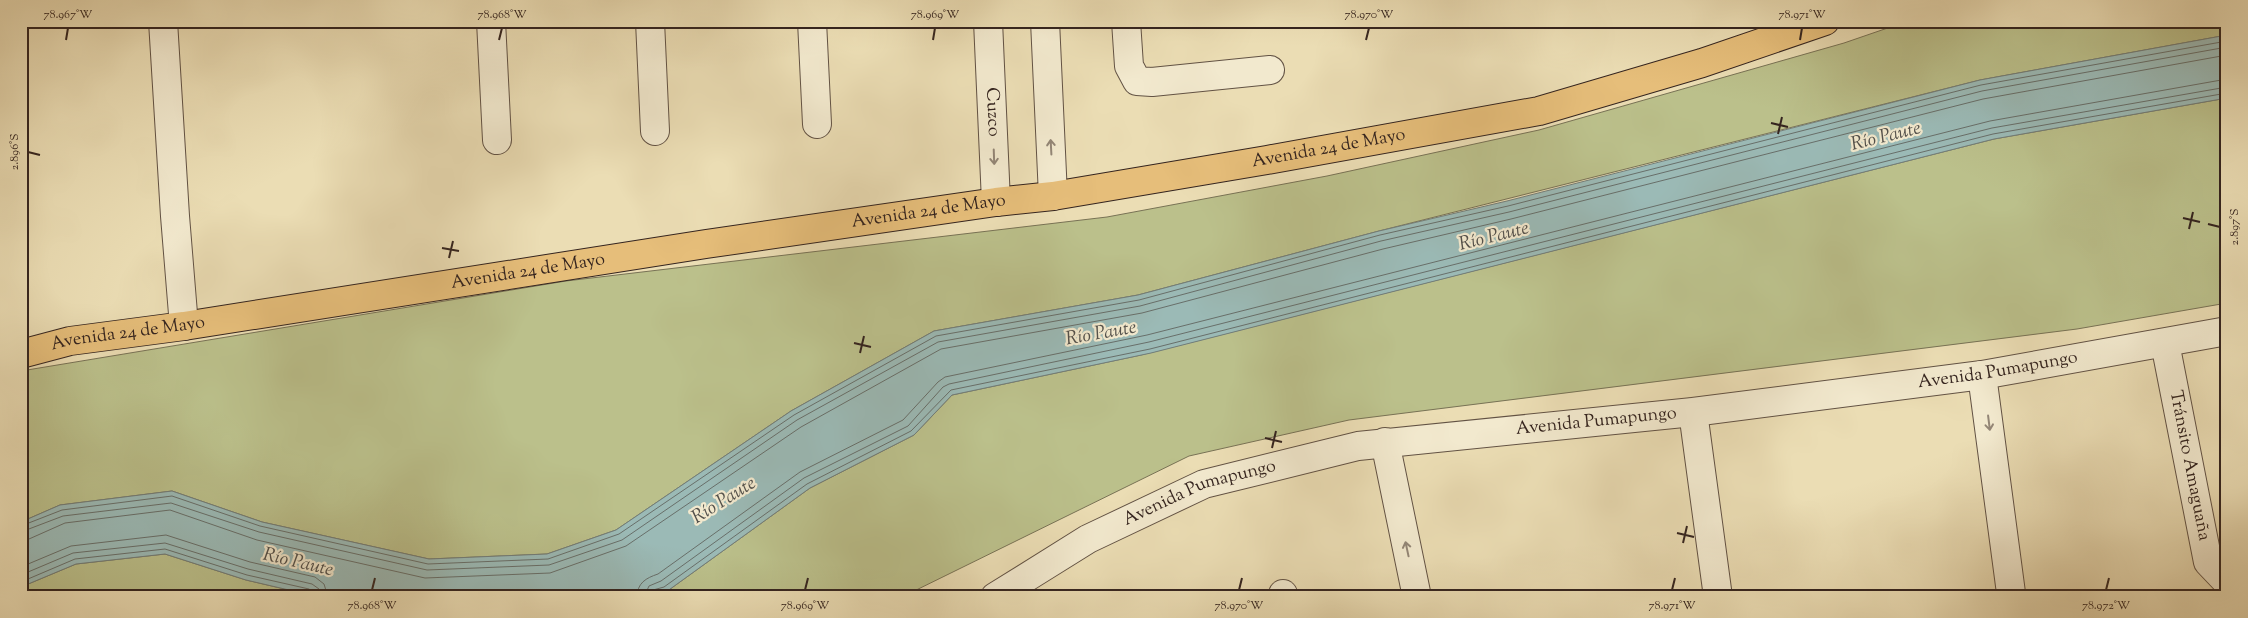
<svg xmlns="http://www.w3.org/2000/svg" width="2248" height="618" font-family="'Sorts Mill Goudy',serif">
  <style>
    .green { fill: #bbc08b; stroke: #787255 }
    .water { fill: #9bbab6; stroke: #727e7a }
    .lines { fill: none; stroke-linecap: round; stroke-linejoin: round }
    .shore { stroke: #686f6a; stroke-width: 1 }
    .minor-casing { stroke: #625244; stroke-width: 30 }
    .major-casing { stroke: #34241f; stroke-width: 30 }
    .minor { stroke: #f2e9ce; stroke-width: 28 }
    .major { stroke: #e6be7a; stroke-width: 28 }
    .oneway { stroke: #938676 }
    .ticks { fill: none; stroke: #34241f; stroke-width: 2 }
    .labels { text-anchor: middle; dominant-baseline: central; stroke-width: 4.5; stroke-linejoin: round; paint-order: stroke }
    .street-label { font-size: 18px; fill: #34241f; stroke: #f2e9ce }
    .water-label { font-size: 19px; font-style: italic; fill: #53514c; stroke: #f2e9ce }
    .neatline { fill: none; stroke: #34241f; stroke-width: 2 }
    .ticks-label { font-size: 12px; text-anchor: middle; fill: #34241f }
  </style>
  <rect width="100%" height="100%" fill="#ebddb4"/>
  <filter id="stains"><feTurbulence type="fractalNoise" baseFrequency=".004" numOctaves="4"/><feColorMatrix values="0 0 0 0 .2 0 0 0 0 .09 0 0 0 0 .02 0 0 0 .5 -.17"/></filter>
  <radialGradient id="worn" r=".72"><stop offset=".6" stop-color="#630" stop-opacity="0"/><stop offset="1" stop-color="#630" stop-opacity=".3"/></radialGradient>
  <!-- green -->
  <g class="green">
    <polygon points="1908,21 2227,21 2227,35 1980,80 1379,231 1138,295 934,331 791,411 616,530 547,554 429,559 262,522 172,491 60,505 21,522 21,371 566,281 1107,217 1327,176 1539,130 1844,43"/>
    <polygon points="2227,98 2227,303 2077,329 1349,420 1189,456 902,597 646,597 666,592 810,488 914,435 952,395 1141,355 1994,139"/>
    <polygon points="165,554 246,580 319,597 21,597 21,587 76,564"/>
  </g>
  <!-- water -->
  <polygon class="water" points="2227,35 2227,98 1994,139 1151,353 952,395 914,435 810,488 666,592 646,597 319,597 246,580 165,554 76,564 21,587 21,522 60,505 172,491 262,522 429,559 547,554 616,530 791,411 934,331 1138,295 1379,231 1507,201 1980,80"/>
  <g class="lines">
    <!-- shore -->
    <g class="shore">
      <polyline points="21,526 62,510 172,496 260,526 428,564 548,559 619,534 794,415 936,336 1139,300 1380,235 1508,206 1981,85 2227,41"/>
      <polyline points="21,532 63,516 171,503 259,532 427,570 549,565 622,540 797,420 938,342 1140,306 1381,241 1509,212 1982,91 2227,47"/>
      <polyline points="21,540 29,539 65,523 170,510 257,540 425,578 550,573 626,546 801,427 941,349 1142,313 1383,249 1511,219 1983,99 2227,55"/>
      <polyline points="21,567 71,546 166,535 250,562 315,577 324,584 328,597"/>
      <polyline points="21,575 73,553 165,543 248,569 312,584 319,589 320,597"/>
      <polyline points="21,582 75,559 165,549 247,575 309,589 313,592 314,597"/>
      <path d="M 637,597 C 637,583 646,578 658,574 L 800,472 L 903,420 L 938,382 L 945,377 L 1147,335 L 1990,121 L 2227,79"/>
      <polyline points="644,597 649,586 661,581 804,478 908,426 943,387 949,384 1149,342 1992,128 2227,87"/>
      <polyline points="651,597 653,590 664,587 807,484 911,431 951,390 1150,349 1993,134 2227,93"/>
    </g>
    <!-- minor casing -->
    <g class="minor-casing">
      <g id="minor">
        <polyline points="163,21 175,216 184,326"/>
        <polyline points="491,21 497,140"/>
        <polyline points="650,21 655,131"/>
        <polyline points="812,21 817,124"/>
        <path id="s1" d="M 988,21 L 996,202"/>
        <polyline points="1045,21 1053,196"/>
        <polyline points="1126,21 1129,66 1137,81 1152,82 1270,70"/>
        <path id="s2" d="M 2165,343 L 2208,562 L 2227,582"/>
        <polyline points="1982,375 2011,593 2008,597"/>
        <polyline points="1693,412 1718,597"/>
        <polyline points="1385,442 1417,597"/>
        <polyline points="1283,594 1283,597"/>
        <path id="s3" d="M 995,597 L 1088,539 L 1204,484 L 1358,446 L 1693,412 L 1982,375 L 2227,331"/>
      </g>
    </g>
    <!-- major casing -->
    <g class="major-casing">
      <g id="major">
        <path id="s4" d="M 21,354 L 70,341 L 184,326 L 706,244 L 996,202 L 1053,196 L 1267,160 L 1539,111 L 1702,63 L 1825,21"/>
      </g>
    </g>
    <!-- minor -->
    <use href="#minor" class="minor"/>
    <!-- major -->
    <use href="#major" class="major"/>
  </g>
  <!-- one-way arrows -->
  <defs><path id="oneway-shaft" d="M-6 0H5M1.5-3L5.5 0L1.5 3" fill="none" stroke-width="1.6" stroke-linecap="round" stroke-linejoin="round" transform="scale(1.25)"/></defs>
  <g class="oneway">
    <use href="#oneway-shaft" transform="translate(1051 147) rotate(-93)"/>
    <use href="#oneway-shaft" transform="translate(994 157) rotate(88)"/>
    <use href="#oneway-shaft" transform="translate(1989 423) rotate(83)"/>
    <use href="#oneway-shaft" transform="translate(1407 549) rotate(-102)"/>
  </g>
  <!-- ticks -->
  <path class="ticks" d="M 66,40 L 68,28M 499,40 L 502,28M 933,40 L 935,28M 1366,40 L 1369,28M 1800,40 L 1802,28M 1771,123 L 1788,127M 1778,134 L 1782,117M 28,152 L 40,155M 2183,218 L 2200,222M 2208,224 L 2220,227M 2189,229 L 2193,212M 442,248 L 459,251M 449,258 L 453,241M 854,343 L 871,347M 860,353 L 864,336M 1265,438 L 1282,442M 1272,448 L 1276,431M 1677,533 L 1694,537M 1683,543 L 1687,526M 372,590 L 375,578M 805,590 L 808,578M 1239,590 L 1242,578M 1672,590 L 1675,578M 2106,590 L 2109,578"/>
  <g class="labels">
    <!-- street labels -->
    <g class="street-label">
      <text stroke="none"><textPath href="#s1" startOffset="91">Cuzco</textPath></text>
      <text stroke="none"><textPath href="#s4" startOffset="1324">Avenida 24 de Mayo</textPath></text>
      <text stroke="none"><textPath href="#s4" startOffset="919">Avenida 24 de Mayo</textPath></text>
      <text stroke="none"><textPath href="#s4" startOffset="514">Avenida 24 de Mayo</textPath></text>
      <text stroke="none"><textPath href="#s4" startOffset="109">Avenida 24 de Mayo</textPath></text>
      <text stroke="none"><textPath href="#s3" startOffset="1041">Avenida Pumapungo</textPath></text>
      <text stroke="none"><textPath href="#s3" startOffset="636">Avenida Pumapungo</textPath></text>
      <text stroke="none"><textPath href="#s2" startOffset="125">Tránsito Amaguaña</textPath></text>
      <text stroke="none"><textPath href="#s3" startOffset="231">Avenida Pumapungo</textPath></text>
    </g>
    <!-- water labels -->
    <g class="water-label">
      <text transform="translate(1886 137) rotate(-14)">Río Paute</text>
      <text transform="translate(1494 237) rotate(-14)">Río Paute</text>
      <text transform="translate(1101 334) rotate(-10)">Río Paute</text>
      <text transform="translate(724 501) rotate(-32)">Río Paute</text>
      <text transform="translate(298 563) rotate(13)">Río Paute</text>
    </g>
  </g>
  <!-- margin -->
  <rect width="2248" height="618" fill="none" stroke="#ebddb4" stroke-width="55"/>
  <rect x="28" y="28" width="2192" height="562" class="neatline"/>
  <g class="ticks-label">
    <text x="68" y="18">78.967°W</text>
    <text x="502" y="18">78.968°W</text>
    <text x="935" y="18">78.969°W</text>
    <text x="1369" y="18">78.970°W</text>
    <text x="1802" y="18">78.971°W</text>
    <text transform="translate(14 152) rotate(-90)" y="4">2.896°S</text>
    <text transform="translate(2234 227) rotate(-90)" y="4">2.897°S</text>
    <text x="372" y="609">78.968°W</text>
    <text x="805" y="609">78.969°W</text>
    <text x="1239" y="609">78.970°W</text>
    <text x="1672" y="609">78.971°W</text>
    <text x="2106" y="609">78.972°W</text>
  </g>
  <rect width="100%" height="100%" filter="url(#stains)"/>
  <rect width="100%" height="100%" fill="url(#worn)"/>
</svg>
